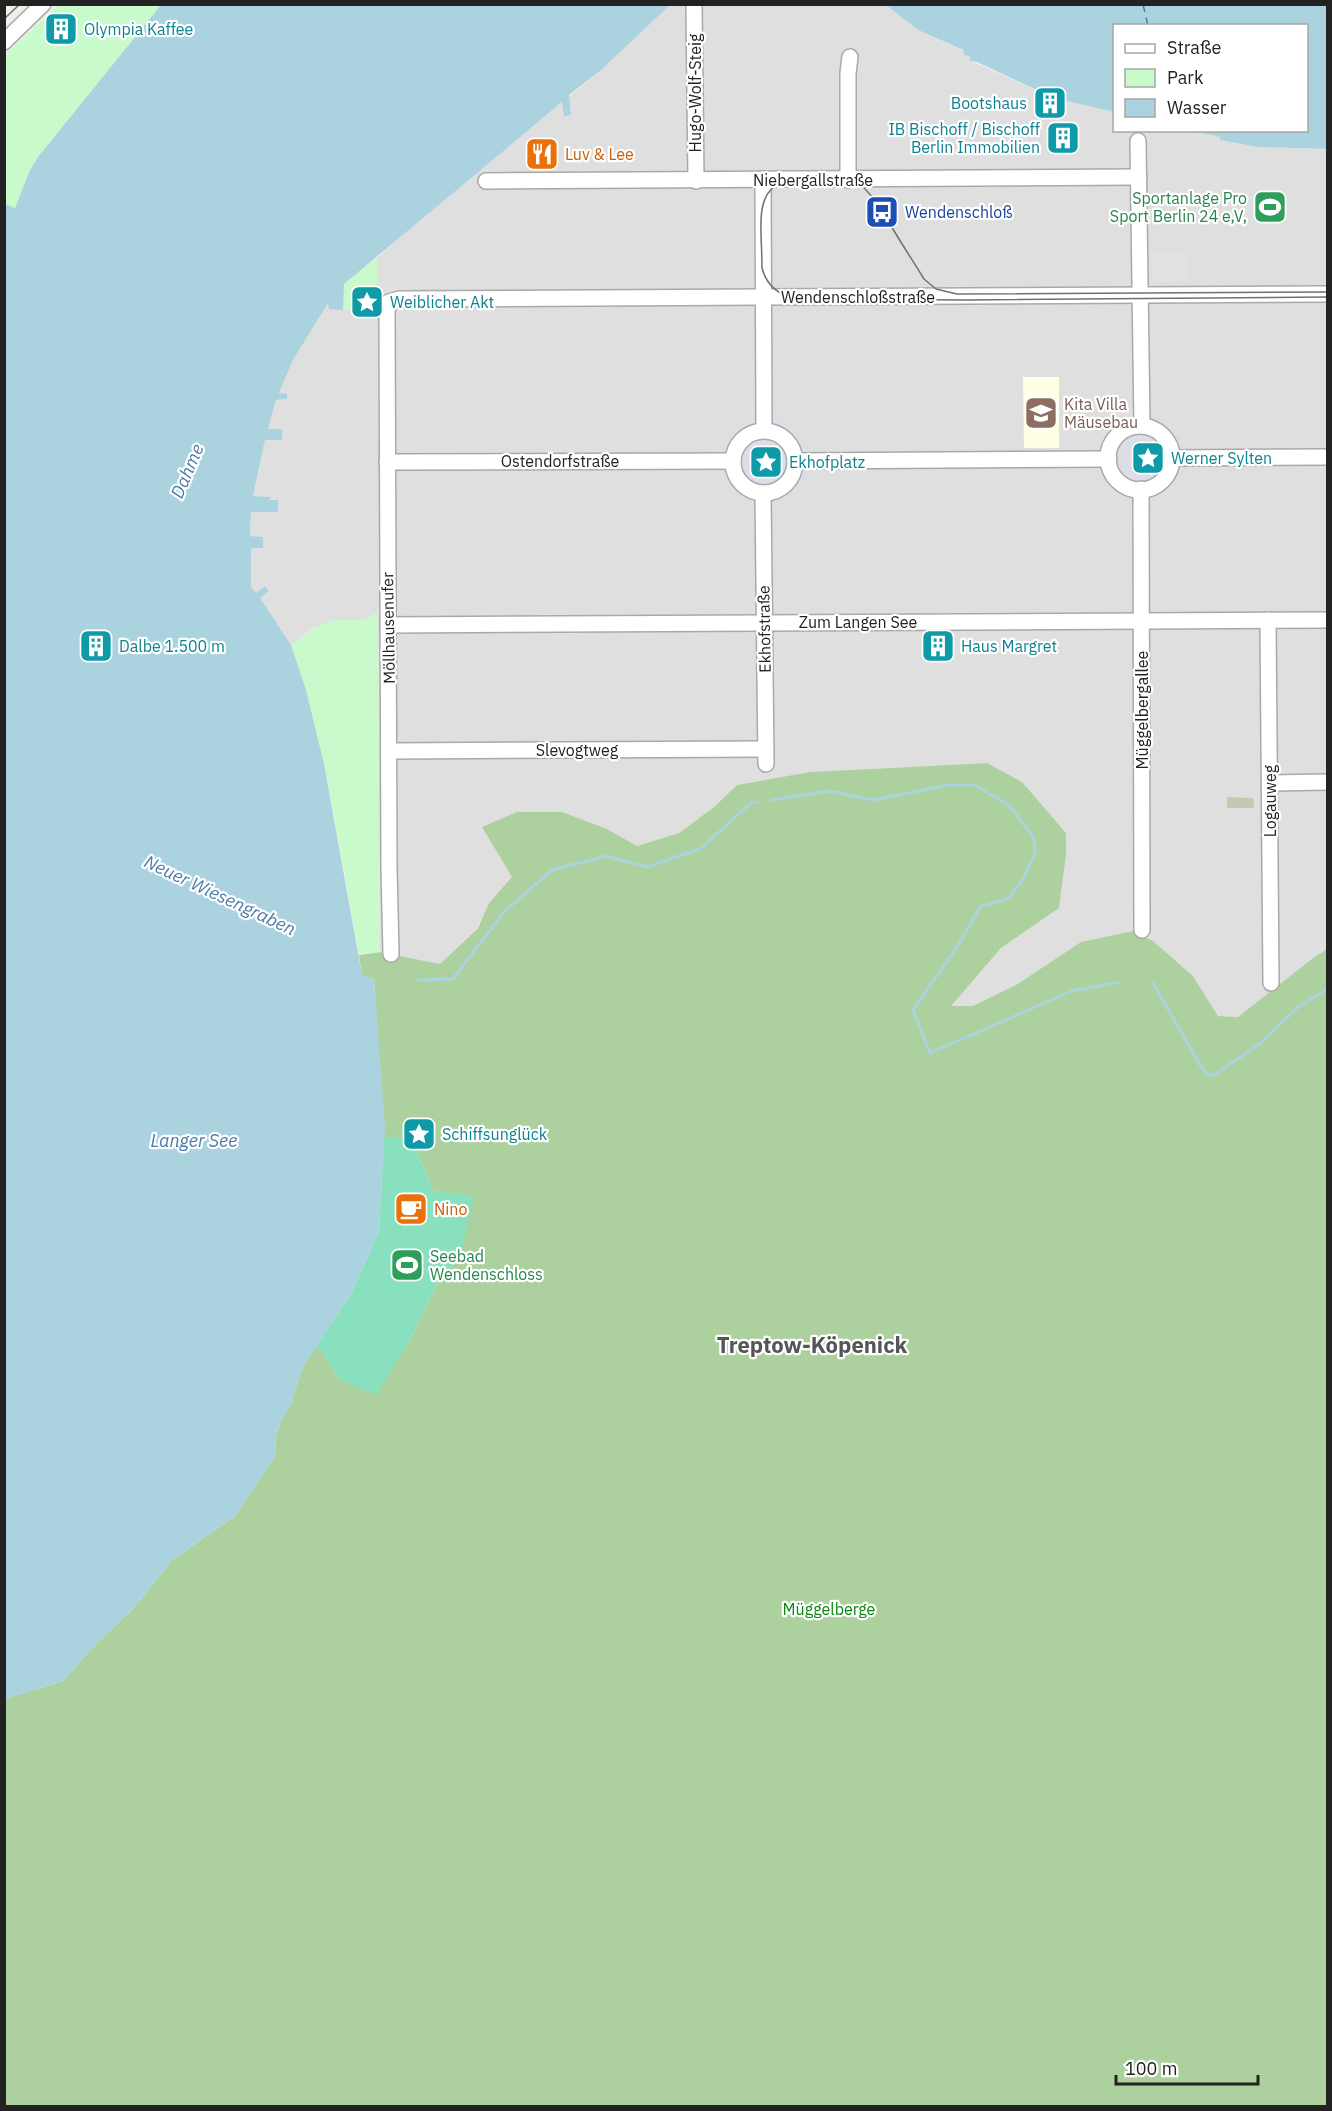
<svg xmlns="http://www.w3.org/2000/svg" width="1332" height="2111" font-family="'IBM Plex Sans',sans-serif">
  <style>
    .residential { fill: #e0dfdf }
    .education { fill: #ffffe5 }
    .construction { fill: #c7c7b4 }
    .forest { fill: #add19e }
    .park { fill: #c8facc }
    .pitch { fill: #88e0be }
    .parking { fill: #e2e2e2 }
    .plaza { fill: #dddde8 }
    .water { fill: #aad3df }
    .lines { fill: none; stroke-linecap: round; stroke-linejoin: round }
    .stream { stroke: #aad3df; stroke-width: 3 }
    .ferry { stroke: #4a7aab; stroke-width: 1.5; stroke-dasharray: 8 6; stroke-linecap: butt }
    .minor-casing { stroke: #a9a9a9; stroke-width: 18 }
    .minor { stroke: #fff; stroke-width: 15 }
    .tram { stroke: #707070; stroke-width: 1.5 }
    .labels { text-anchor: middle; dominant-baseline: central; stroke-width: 4.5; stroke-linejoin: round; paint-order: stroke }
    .culture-label { font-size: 16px; fill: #0d838f; stroke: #fff; text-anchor: start }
    .street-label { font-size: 16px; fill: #222; stroke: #fff }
    .food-label { font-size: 16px; fill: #c56008; stroke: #fff; text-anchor: start }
    .leisure-label { font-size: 16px; fill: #27864d; stroke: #fff; text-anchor: end }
    .transit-label { font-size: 16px; fill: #164399; stroke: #fff; text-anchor: start }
    .education-label { font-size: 16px; fill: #785e54; stroke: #fff; text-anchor: start }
    .park-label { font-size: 16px; fill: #0c8416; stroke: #fff }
    .water-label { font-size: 18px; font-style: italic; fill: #4a7aab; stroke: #fff }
    .district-label { font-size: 22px; font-weight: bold; fill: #555; stroke: #fff }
  </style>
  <rect width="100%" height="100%" fill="#f2efe9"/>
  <!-- residential -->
  <polygon class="residential" points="670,5 886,5 918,30 963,51 971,56 971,61 1054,98 1114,112 1114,130 1193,131 1221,137 1220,140 1258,147 1327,149 1327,949 1313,958 1239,1017 1218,1016 1193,976 1153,941 1133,931 1081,942 1016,985 973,1007 950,1006 1001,948 1059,908 1066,855 1022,782 987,763 810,772 737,785 714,807 679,833 637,846 607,829 513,877 489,903 478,927 440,964 380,952 378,615 362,621 336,620 313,628 291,645 259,598 269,591 265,586 256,593 251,587 251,548 263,537 250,536 251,512 278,512 269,497 253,496 265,440 282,439 268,430 276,400 287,399 279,394 293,360 328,302 343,284 377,258 438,203 593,77"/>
  <!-- education -->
  <polygon class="education" points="1023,377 1059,377 1059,448 1024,448"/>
  <!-- construction -->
  <polygon class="construction" points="1227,797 1253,798 1254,808 1227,808"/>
  <!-- forest -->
  <polygon class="forest" points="987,763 1022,782 1066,833 1066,855 1059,908 1001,948 951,1006 973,1006 1016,985 1081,942 1133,931 1153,941 1193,976 1218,1016 1238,1017 1313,958 1327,949 1327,2106 5,2106 4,1699 63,1681 95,1645 133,1609 172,1560 234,1517 275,1457 276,1436 281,1420 290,1406 302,1369 317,1345 340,1380 410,1340 438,1282 460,1257 447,1194 433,1191 411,1137 384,1137 374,979 362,976 359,955 380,952 440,964 478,928 489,903 512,877 482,827 517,812 562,812 607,829 637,846 679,833 714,807 737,785 810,772"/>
  <!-- park -->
  <g class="park">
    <polygon points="58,5 161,5 38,157 30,170 15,208 5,204 5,55"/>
    <polygon points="377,258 377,309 343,310 343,284"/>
    <path d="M 374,614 L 378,615 L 380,952 L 359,955 C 340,851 325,746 291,645 C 305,634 319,623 337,620 C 351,619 363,624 374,614 Z"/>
  </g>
  <!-- pitch -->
  <polygon class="pitch" points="384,1137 411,1137 433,1191 474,1196 460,1257 438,1282 410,1340 376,1395 340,1380 317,1345 350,1296 379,1231"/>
  <!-- parking -->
  <polygon class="parking" points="1187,252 1188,281 1153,282 1152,253"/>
  <!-- plaza -->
  <g class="plaza">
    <polygon points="1151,413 1188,447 1186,469 1152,505 1130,506 1098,472 1097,449 1130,416"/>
    <polygon points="778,417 810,452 810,472 776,506 753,507 722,473 722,452 757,418"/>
  </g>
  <!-- water -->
  <g class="water">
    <polygon points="161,5 670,5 601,70 569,95 571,115 564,116 562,102 344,284 343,310 329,309 328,303 293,360 279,393 287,394 287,399 276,400 268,429 282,429 282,440 265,440 253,496 270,497 270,500 278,500 278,512 251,512 250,536 263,537 263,548 251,548 251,587 256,593 265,586 269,591 260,598 291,645 306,690 324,764 362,975 374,979 385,1126 379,1231 350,1296 302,1369 290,1406 281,1420 276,1436 275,1457 234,1517 172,1560 133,1609 95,1645 63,1681 5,1699 5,204 15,208 30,170 38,157"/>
    <polygon points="886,5 1327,5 1327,149 1258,147 1220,140 1220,137 1193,131 1306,130 1306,26 1114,26 1114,112 1054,98 977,62 970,61 970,56 964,55 963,50 918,30"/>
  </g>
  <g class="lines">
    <!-- stream -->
    <g class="stream">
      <polyline points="771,800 830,791 873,800 949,785 974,785 1009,805 1034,838 1035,854 1023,879 1009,898 980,907 959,944 913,1010 930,1053 1072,991 1120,982"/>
      <polyline points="418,980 453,979 504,912 552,870 606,856 647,867 700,849 751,803 758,802"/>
      <polyline points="1153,983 1200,1065 1206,1073 1213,1076 1262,1042 1297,1008 1328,988"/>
    </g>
    <!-- ferry -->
    <polyline class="ferry" points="1143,4 1148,26"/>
    <!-- minor casing -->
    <g class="minor-casing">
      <g id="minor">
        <polyline points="694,5 696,181"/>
        <polyline points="4,42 43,4"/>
        <polyline points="1138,141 1142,426"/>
        <polyline points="763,179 764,430"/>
        <polyline points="848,180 848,73 850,57"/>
        <polyline points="486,181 1139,177"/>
        <circle cx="1140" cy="458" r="32"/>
        <circle cx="764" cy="462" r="31"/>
        <polyline points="1172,458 1328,457"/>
        <polyline points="795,461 1109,459"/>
        <polyline points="387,462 733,461"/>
        <polyline points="1141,489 1142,930"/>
        <polyline points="763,493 766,764"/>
        <polyline points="1268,620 1271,983"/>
        <polyline points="388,625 1328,620"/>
        <polyline points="389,751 766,749"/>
        <polyline points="1270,783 1328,782"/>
        <polyline points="391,954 389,868 387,312 389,302 399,299 1328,294"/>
      </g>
    </g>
    <!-- minor -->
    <use href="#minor" class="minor"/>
    <!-- tram -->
    <g class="tram">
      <polyline points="4,19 20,4"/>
      <path d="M 1328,292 L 957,294 L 936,289 L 924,279 C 913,261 901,243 890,224 C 882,211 874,197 863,187 C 851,176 834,176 819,176 C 748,176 762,214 762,268 C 767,287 780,296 798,299 L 967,300 L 1328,297"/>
    </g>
  </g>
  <!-- icons -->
  <defs>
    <g id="building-square" transform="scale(1.725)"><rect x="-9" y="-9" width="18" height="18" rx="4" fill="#0f9aa8" stroke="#fff"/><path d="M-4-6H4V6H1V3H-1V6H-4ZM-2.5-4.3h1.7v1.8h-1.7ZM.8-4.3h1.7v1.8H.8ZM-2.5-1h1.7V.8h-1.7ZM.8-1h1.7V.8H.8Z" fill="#fff"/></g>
    <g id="restaurant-square" transform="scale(1.725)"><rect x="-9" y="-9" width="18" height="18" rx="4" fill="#e8710a" stroke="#fff"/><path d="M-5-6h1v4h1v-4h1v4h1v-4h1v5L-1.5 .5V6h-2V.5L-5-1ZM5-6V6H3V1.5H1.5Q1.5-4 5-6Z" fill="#fff"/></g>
    <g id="stadium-square" transform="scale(1.725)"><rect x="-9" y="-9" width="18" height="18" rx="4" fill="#2e9e5b" stroke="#fff"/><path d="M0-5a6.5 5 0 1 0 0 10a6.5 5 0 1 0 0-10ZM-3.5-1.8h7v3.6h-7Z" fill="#fff"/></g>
    <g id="bus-square" transform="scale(1.725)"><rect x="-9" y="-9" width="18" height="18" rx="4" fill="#1a4fb4" stroke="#fff"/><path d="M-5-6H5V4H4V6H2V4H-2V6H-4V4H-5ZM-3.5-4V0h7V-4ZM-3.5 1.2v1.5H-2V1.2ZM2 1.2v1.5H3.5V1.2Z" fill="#fff"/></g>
    <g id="sight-square" transform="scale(1.725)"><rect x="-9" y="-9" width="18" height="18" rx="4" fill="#0f9aa8" stroke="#fff"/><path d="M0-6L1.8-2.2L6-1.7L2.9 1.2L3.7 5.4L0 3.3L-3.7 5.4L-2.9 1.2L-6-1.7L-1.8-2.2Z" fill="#fff"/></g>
    <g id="school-square" transform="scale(1.725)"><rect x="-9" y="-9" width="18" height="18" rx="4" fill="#8d6e63" stroke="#fff"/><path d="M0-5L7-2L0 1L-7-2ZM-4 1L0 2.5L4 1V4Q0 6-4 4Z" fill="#fff"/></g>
    <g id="cafe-square" transform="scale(1.725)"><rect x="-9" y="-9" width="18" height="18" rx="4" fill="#e8710a" stroke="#fff"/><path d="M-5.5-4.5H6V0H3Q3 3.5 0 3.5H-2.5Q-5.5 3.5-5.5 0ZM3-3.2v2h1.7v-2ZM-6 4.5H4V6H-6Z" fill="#fff"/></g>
  </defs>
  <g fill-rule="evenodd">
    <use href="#building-square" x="61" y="29"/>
    <use href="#building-square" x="1050" y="103"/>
    <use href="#building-square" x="1063" y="138"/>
    <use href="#restaurant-square" x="542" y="154"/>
    <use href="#stadium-square" x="1270" y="207"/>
    <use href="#bus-square" x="882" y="212"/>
    <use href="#sight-square" x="367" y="302"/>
    <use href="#school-square" x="1041" y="413"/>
    <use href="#sight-square" x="1148" y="458"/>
    <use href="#sight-square" x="766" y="462"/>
    <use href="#building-square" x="96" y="646"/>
    <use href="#building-square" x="938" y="646"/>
    <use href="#sight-square" x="419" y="1134"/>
    <use href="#cafe-square" x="411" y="1209"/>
    <use href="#stadium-square" x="407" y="1265"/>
  </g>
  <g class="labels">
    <!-- culture labels -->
    <g class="culture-label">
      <text x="84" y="29">Olympia Kaffee</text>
      <text x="1027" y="103" text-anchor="end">Bootshaus</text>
      <text x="1040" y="129" text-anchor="end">IB Bischoff / Bischoff<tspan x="1040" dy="18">Berlin Immobilien</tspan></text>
      <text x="390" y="302">Weiblicher Akt</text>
      <text x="1171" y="458">Werner Sylten</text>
      <text x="789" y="462">Ekhofplatz</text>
      <text x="119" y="646">Dalbe 1.500 m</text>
      <text x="961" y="646">Haus Margret</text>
      <text x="442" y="1134">Schiffsunglück</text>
    </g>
    <!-- street labels -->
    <g class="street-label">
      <text transform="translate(695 93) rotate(-90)">Hugo-Wolf-Steig</text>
      <text x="813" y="180">Niebergallstraße</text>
      <text x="858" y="297">Wendenschloßstraße</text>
      <text x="560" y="461">Ostendorfstraße</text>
      <text x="858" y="622">Zum Langen See</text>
      <text transform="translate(388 628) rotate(-91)">Möllhausenufer</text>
      <text transform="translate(764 629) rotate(-91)">Ekhofstraße</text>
      <text transform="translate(1142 710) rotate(-90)">Müggelbergallee</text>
      <text x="577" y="750">Slevogtweg</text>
      <text transform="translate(1270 801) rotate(-90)">Logauweg</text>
    </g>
    <!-- food labels -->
    <g class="food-label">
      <text x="565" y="154">Luv &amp; Lee</text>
      <text x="434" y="1209">Nino</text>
    </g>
    <!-- leisure labels -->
    <g class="leisure-label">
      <text x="1247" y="198">Sportanlage Pro<tspan x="1247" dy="18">Sport Berlin 24 e,V,</tspan></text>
      <text x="430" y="1256" text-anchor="start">Seebad<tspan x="430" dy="18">Wendenschloss</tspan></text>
    </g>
    <!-- transit labels -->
    <g class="transit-label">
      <text x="905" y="212">Wendenschloß</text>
    </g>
    <!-- education labels -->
    <g class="education-label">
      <text x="1064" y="404">Kita Villa<tspan x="1064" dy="18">Mäusebau</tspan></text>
    </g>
    <!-- park labels -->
    <g class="park-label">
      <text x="829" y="1609">Müggelberge</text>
    </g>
    <!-- water labels -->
    <g class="water-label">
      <text transform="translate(187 471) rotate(-67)">Dahme</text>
      <text transform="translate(220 895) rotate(25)">Neuer Wiesengraben</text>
      <text x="194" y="1140">Langer See</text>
    </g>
    <!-- district labels -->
    <g class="district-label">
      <text x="812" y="1344">Treptow-Köpenick</text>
    </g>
  </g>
  <!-- border -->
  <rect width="1332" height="2111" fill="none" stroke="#222222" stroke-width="12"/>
  <!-- legend -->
  <rect x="1113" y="24" width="195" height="108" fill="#ffffff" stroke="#a7a7a7" stroke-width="1.5"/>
  <rect x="1125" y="44" width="30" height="9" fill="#ffffff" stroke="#a7a7a7" stroke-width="1.5"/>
  <text x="1167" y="54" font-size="18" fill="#222222">Straße</text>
  <rect x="1125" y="69" width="30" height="18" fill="#c8facc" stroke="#a7a7a7" stroke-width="1.5"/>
  <text x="1167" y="84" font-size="18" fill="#222222">Park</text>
  <rect x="1125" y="99" width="30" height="18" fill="#aad3df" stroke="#a7a7a7" stroke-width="1.5"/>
  <text x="1167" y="114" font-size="18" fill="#222222">Wasser</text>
  <!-- scale -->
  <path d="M1116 2075v9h142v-9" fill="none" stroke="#222222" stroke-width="3"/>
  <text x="1125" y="2075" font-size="18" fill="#222222" stroke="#ffffff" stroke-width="4.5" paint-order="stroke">100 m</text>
</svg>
